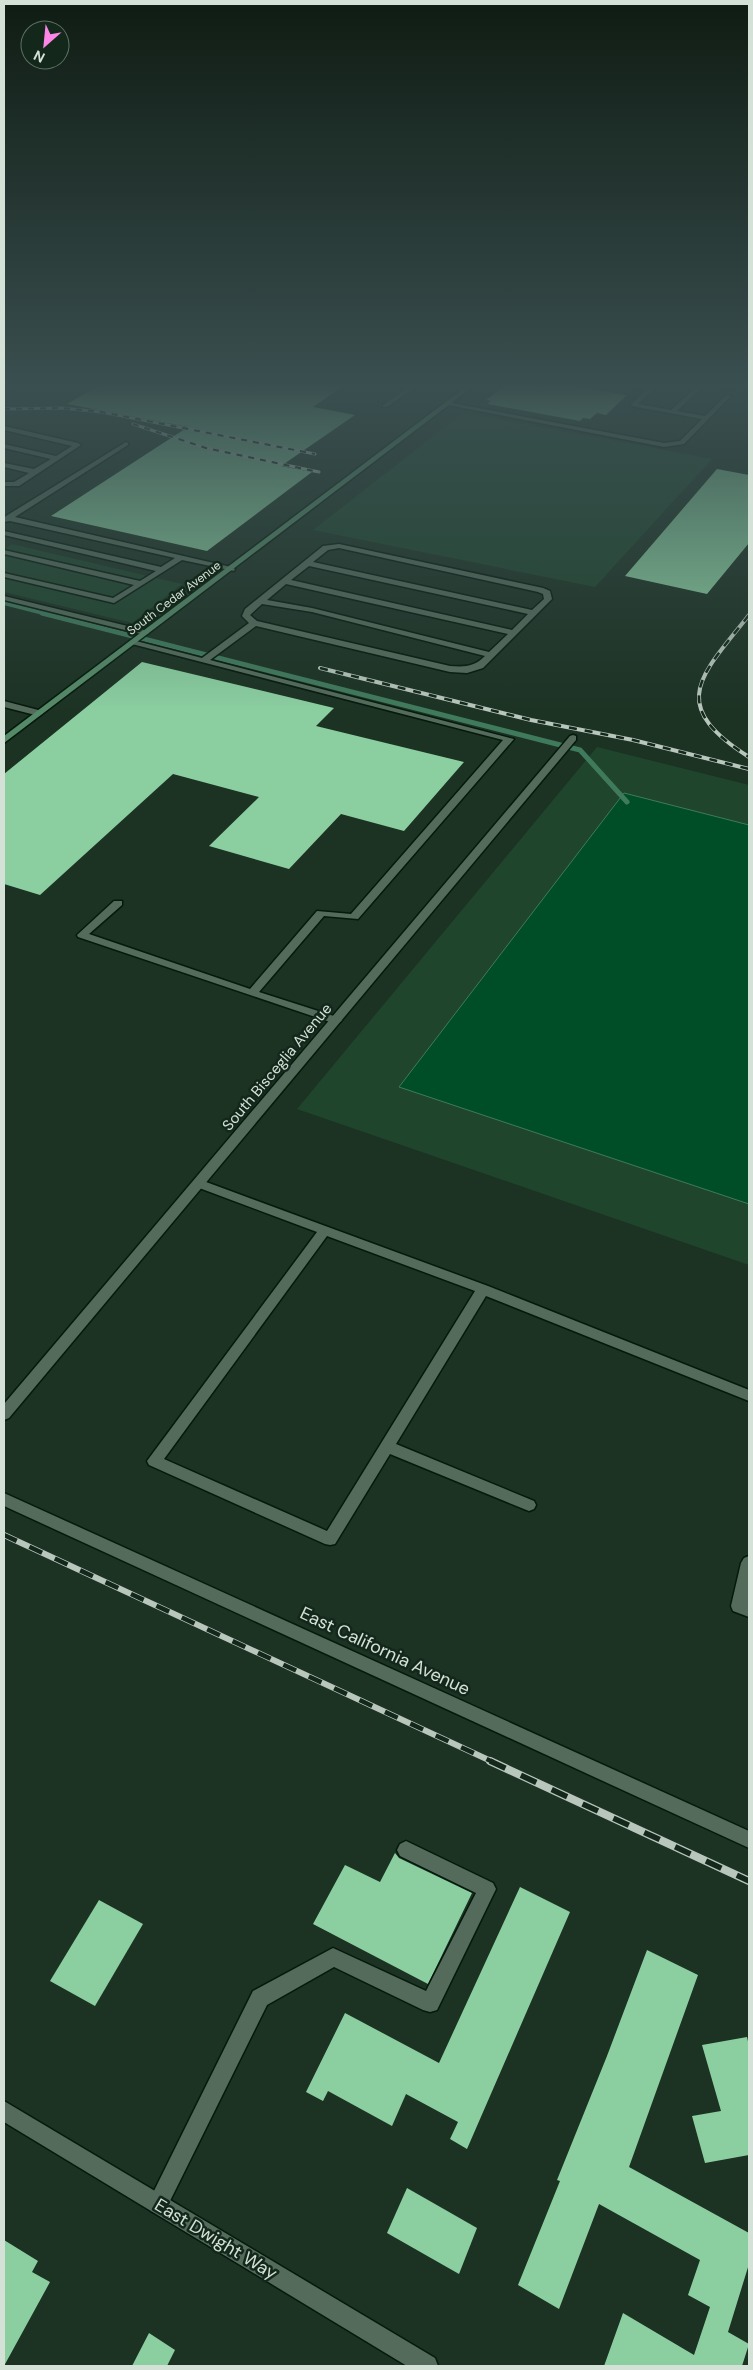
<svg xmlns="http://www.w3.org/2000/svg" width="753" height="2370" font-family="'DM Sans',sans-serif">
  <style>
    .green { fill: #1f452d }
    .water { fill: #004e27; stroke: #407a5c }
    .lines { fill: none; stroke-linecap: round; stroke-linejoin: round }
    .stream-far1 { stroke: #407a5c; stroke-width: 4 }
    .stream { stroke: #407a5c; stroke-width: 5 }
    .building { fill: #8bcfa0 }
    .service-casing { stroke: #05190c; stroke-width: 3 }
    .minor-casing { stroke: #05190c; stroke-width: 3 }
    .secondary-casing { stroke: #05190c; stroke-width: 3 }
    .service { fill: #546b5b; fill-rule: evenodd }
    .minor { fill: #546b5b; fill-rule: evenodd }
    .secondary { fill: #558a68; fill-rule: evenodd }
    .rail-far3-casing { stroke: #b8c6bc; stroke-width: 3 }
    .rail-far2-casing { stroke: #b8c6bc; stroke-width: 4 }
    .rail-far1-casing { stroke: #b8c6bc; stroke-width: 6 }
    .rail-casing { stroke: #b8c6bc; stroke-width: 8 }
    .rail-far3 { stroke: #13281a; stroke-width: 2; stroke-dasharray: 6; stroke-linecap: butt }
    .rail-far2 { stroke: #13281a; stroke-width: 2.5; stroke-dasharray: 8; stroke-linecap: butt }
    .rail-far1 { stroke: #13281a; stroke-width: 4.5; stroke-dasharray: 14; stroke-linecap: butt }
    .rail { stroke: #13281a; stroke-width: 5.5; stroke-dasharray: 17; stroke-linecap: butt }
    .labels { text-anchor: middle; dominant-baseline: central; stroke-width: 5; stroke-linejoin: round; paint-order: stroke }
    .far-street-label { font-size: 12px; fill: #d4e1d7; stroke: #13281a }
    .street-label { font-size: 15px; fill: #d4e1d7; stroke: #13281a }
    .near-street-label { font-size: 18px; fill: #d4e1d7; stroke: #13281a }
  </style>
  <rect width="100%" height="100%" fill="#1c3223"/>
  <!-- green -->
  <g class="green">
    <polygon points="463,413 712,459 595,587 313,530"/>
    <polygon points="12,544 182,584 132,623 4,592 4,550"/>
    <polygon points="597,747 749,785 749,1265 297,1109"/>
  </g>
  <!-- water -->
  <polygon class="water" points="624,793 749,825 749,1204 399,1087"/>
  <g class="lines">
    <!-- stream-far1 -->
    <polyline class="stream-far1" points="4,603 47,614"/>
    <!-- stream -->
    <polyline class="stream" points="42,613 580,750 627,802"/>
  </g>
  <!-- building -->
  <g class="building">
    <polygon points="105,382 349,382 313,407 355,415 281,466 312,472 207,551 51,516 188,427 67,404"/>
    <polygon points="509,382 538,387 545,382 549,382 627,395 606,415 597,413 590,419 583,418 580,421 487,404 491,401 486,400"/>
    <polygon points="717,469 749,475 749,543 707,594 625,576"/>
    <polygon points="142,662 334,708 316,726 464,762 404,831 341,814 289,869 209,846 259,797 173,774 40,895 4,884 4,774"/>
    <polygon points="395,1853 399,1858 472,1893 428,1984 313,1924 345,1865 380,1882"/>
    <polygon points="520,1887 570,1912 467,2149 450,2139 458,2122 406,2094 392,2126 328,2091 323,2101 306,2092 345,2013 439,2063"/>
    <polygon points="99,1900 143,1924 95,2006 50,1981"/>
    <polygon points="647,1950 698,1975 629,2167 749,2233 749,2264 728,2332 749,2344 742,2366 604,2366 623,2313 694,2355 710,2307 688,2295 700,2260 599,2204 559,2309 518,2285 560,2181 557,2180 607,2056"/>
    <polygon points="747,2037 749,2046 749,2155 705,2163 692,2116 721,2111 702,2045"/>
    <polygon points="407,2188 477,2228 459,2274 387,2233"/>
    <polygon points="4,2240 38,2261 32,2272 50,2282 4,2366"/>
    <polygon points="149,2333 175,2350 167,2366 132,2366"/>
  </g>
  <g class="lines">
    <!-- service casing -->
    <g class="service-casing">
      <g id="service">
        <polygon points="16,382 23,382 4,393 4,388"/>
        <polygon points="416,382 423,382 387,407 383,407 383,405"/>
        <polygon points="618,382 631,382 655,386 655,388 638,404 671,410 702,382 708,382 677,411 705,416 726,395 731,396 684,444 664,447 443,404 446,402 664,443 680,441 702,419 631,406 631,404 648,388"/>
        <polygon points="4,426 78,443 81,445 19,486 4,486 4,482 14,482 29,473 4,467 4,463 34,469 51,459 4,448 4,444 56,456 72,446 4,430"/>
        <polygon points="126,442 128,443 128,445 15,517 231,567 235,569 234,571 182,560 114,603 4,577 4,573 113,598 134,585 4,554 4,550 140,581 156,571 4,535 4,531 161,567 175,558 10,521 4,522 4,518 6,516"/>
        <path d="M 339,544 L 543,588 L 550,591 L 552,599 L 483,668 L 467,673 L 450,672 L 256,626 L 210,660 L 514,739 L 358,919 L 324,916 L 259,992 L 340,1018 L 342,1020 L 340,1022 L 336,1024 L 78,937 L 77,935 L 114,901 L 122,901 L 122,905 L 89,934 L 250,989 L 317,911 L 351,914 L 503,740 L 128,643 L 132,640 L 202,658 L 249,623 L 242,616 L 245,609 L 323,546 ZM 339,548 L 538,592 L 543,594 L 544,599 L 532,610 L 313,562 L 328,550 ZM 309,566 L 528,614 L 512,630 L 291,580 ZM 286,584 L 508,634 L 489,652 L 312,608 L 267,600 ZM 262,604 L 312,612 L 485,656 C 474,667 465,667 450,666 L 257,621 L 250,615 Z"/>
        <polygon points="4,701 42,711 43,713 39,716 4,707"/>
        <path d="M 198,1179 L 488,1286 L 749,1390 L 749,1401 L 486,1296 L 396,1444 L 534,1501 L 536,1505 L 534,1509 L 529,1511 L 524,1509 L 390,1454 L 335,1544 L 330,1545 L 325,1544 L 149,1465 L 147,1461 L 317,1232 L 194,1186 L 192,1183 ZM 327,1236 L 475,1291 L 327,1531 L 164,1459 Z"/>
        <polygon points="749,1556 749,1617 733,1611 731,1606 741,1563 744,1558"/>
        <polygon points="406,1841 493,1883 496,1889 437,2010 430,2012 423,2010 334,1967 267,2005 165,2211 158,2214 151,2211 148,2204 151,2197 253,1991 333,1948 426,1991 476,1893 400,1856 397,1850 400,1844"/>
      </g>
    </g>
    <!-- minor casing -->
    <g class="minor-casing">
      <g id="minor">
        <polygon points="4,596 148,631 149,633 145,635 4,600"/>
        <polygon points="573,735 576,736 576,740 9,1418 4,1420 4,1404 570,736"/>
        <polygon points="4,1493 749,1831 749,1848 4,1506"/>
        <polygon points="4,2101 435,2358 438,2366 407,2366 4,2122"/>
      </g>
    </g>
    <!-- secondary casing -->
    <g class="secondary-casing">
      <g id="secondary">
        <polygon points="472,382 479,382 4,743 4,736"/>
        <polygon points="715,382 749,385 749,389 718,384"/>
      </g>
    </g>
    <!-- service -->
    <use href="#service" class="service"/>
    <!-- minor -->
    <use href="#minor" class="minor"/>
    <!-- secondary -->
    <use href="#secondary" class="secondary"/>
    <!-- rail-far3 casing -->
    <g class="rail-far3-casing">
      <g id="rail-far3">
        <polyline points="4,409 62,408 102,412 315,454"/>
        <polyline points="133,424 206,448 319,472"/>
      </g>
    </g>
    <!-- rail-far2 casing -->
    <g class="rail-far2-casing">
      <g id="rail-far2">
        <path d="M 749,615 C 702,675 665,704 749,757"/>
        <polyline points="320,668 531,720 633,740 749,769"/>
      </g>
    </g>
    <!-- rail-far1 casing -->
    <g class="rail-far1-casing">
      <polyline id="rail-far1" points="4,1535 493,1762"/>
    </g>
    <!-- rail casing -->
    <g class="rail-casing">
      <polyline id="rail" points="490,1761 749,1881"/>
    </g>
    <!-- rail-far3 -->
    <use href="#rail-far3" class="rail-far3"/>
    <!-- rail-far2 -->
    <use href="#rail-far2" class="rail-far2"/>
    <!-- rail-far1 -->
    <use href="#rail-far1" class="rail-far1"/>
    <!-- rail -->
    <use href="#rail" class="rail"/>
  </g>
  <!-- sky -->
  <linearGradient id="sky" x2="0" y2="1"><stop stop-color="#0f1c13"/><stop offset="0.54" stop-color="#3a4f50"/><stop offset="1" stop-color="#3a4f50" stop-opacity="0"/></linearGradient>
  <rect width="753" height="713" fill="url(#sky)"/>
  <g class="labels">
    <!-- far-street labels -->
    <g class="far-street-label">
      <text transform="translate(174 598) rotate(-37)">South Cedar Avenue</text>
    </g>
    <!-- street labels -->
    <g class="street-label">
      <text transform="translate(277 1067) rotate(-50)">South Bisceglia Avenue</text>
    </g>
    <!-- near-street labels -->
    <g class="near-street-label">
      <text transform="translate(385 1651) rotate(25)">East California Avenue</text>
      <text transform="translate(216 2239) rotate(31)">East Dwight Way</text>
    </g>
  </g>
  <!-- border -->
  <rect width="753" height="2370" fill="none" stroke="#d4e1d7" stroke-width="10"/>
  <!-- north arrow -->
  <g transform="translate(45 45) rotate(207)"><circle r="24" fill="#13281a" stroke="#607266"/>
  <path d="M0-4L9 19L0 12L-9 19Z" fill="#fa87e7"/>
  <text y="-8" font-size="14" font-weight="bold" text-anchor="middle" fill="#d4e1d7">N</text>
  </g>
</svg>
